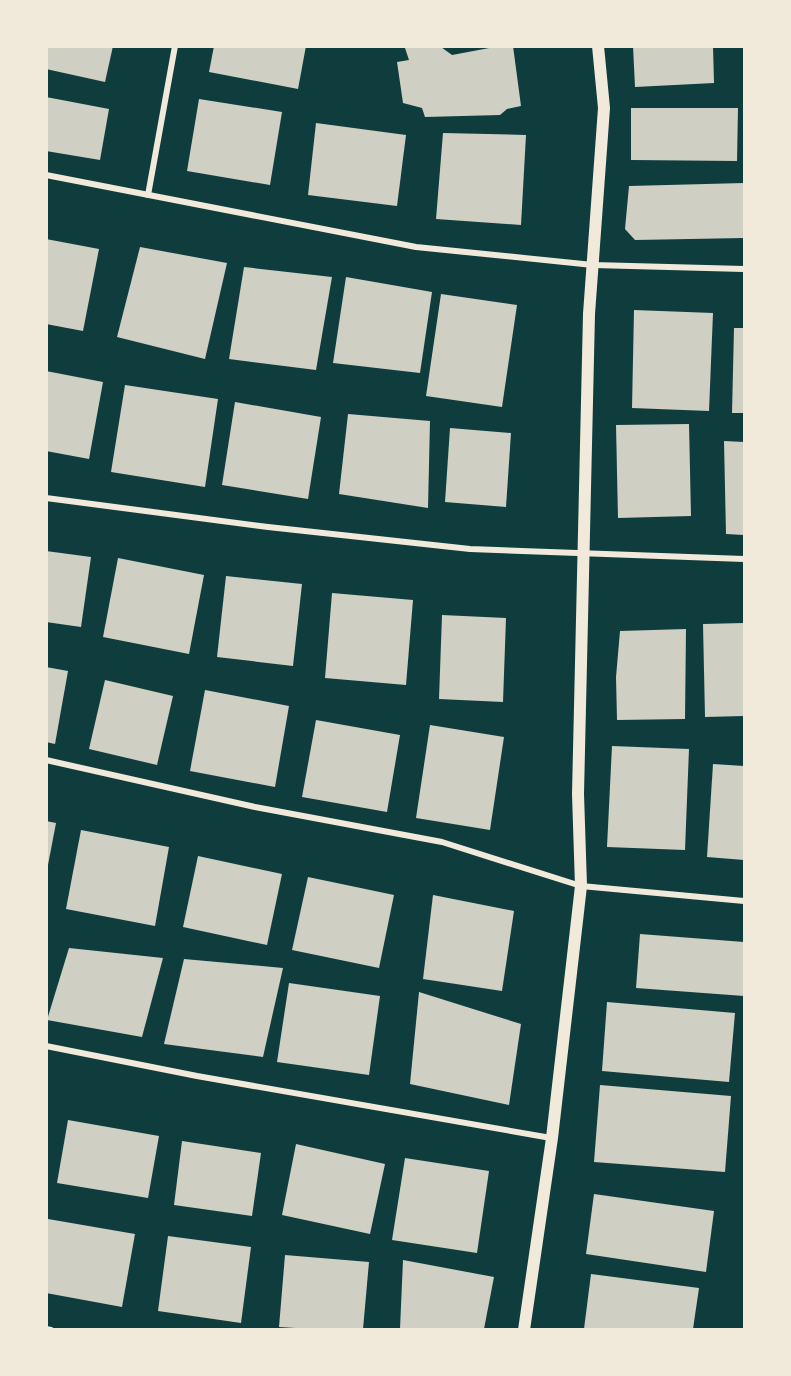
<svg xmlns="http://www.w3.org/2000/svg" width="791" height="1376" font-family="'Titillium Web',sans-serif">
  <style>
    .building { fill: #cfcfc3 }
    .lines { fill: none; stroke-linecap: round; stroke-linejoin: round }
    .minor { stroke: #f1e9da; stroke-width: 6 }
    .secondary { stroke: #f1e9da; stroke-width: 12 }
  </style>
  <rect width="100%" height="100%" fill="#0f3d3e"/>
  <!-- building -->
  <g class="building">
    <polygon points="46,46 113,46 105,82 46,69"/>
    <polygon points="214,46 306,46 298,89 209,72"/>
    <polygon points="500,46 513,46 521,106 507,109 500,115 425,117 422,108 403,103 397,62 409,60 405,48 441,47 452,55"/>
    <polygon points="633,46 713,46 714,83 635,87"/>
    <polygon points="46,97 109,109 100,160 46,151"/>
    <polygon points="199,99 282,112 270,185 187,171"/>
    <polygon points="631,108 738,108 737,161 631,160"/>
    <polygon points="316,123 406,135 397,206 308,195"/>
    <polygon points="443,133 526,135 521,225 436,219"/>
    <polygon points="744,183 744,238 635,240 625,229 629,186"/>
    <polygon points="46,239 99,249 83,331 46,324"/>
    <polygon points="140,247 227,263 205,359 117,337"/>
    <polygon points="244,267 332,277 316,370 229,359"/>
    <polygon points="346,277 432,292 420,373 333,363"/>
    <polygon points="441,294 517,305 502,407 426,396"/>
    <polygon points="634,310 713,313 709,411 632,408"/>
    <polygon points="734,328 744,328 744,413 732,413"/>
    <polygon points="46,371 103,382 89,459 46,451"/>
    <polygon points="125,385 218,399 205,487 111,472"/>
    <polygon points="235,402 321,417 308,499 222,485"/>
    <polygon points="348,414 430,421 428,508 339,494"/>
    <polygon points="689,424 691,516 618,518 616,425"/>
    <polygon points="450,428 511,433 506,507 445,502"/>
    <polygon points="724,441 744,442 744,535 726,534"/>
    <polygon points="46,551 91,557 81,627 46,622"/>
    <polygon points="118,558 204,575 189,654 103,637"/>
    <polygon points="226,576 302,584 293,666 217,657"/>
    <polygon points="332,593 413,600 406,685 325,678"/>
    <polygon points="442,615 506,618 503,702 439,699"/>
    <polygon points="744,623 744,716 705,717 703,624"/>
    <polygon points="686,629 685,719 617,720 616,677 620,631"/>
    <polygon points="46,667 68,671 55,744 46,742"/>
    <polygon points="105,680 173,696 157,765 89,749"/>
    <polygon points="205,690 289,706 275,787 190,771"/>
    <polygon points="316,720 400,735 387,812 302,797"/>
    <polygon points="430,725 504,737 490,830 416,818"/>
    <polygon points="612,746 689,749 685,850 607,847"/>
    <polygon points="713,764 744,766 744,860 707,857"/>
    <polygon points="46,821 56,823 48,865 46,865"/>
    <polygon points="81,830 169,847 155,926 66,909"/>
    <polygon points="198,856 282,874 267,945 183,927"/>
    <polygon points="308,877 394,895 379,968 292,950"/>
    <polygon points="433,895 514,911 502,991 423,979"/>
    <polygon points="640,934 744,942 744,996 636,988"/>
    <polygon points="69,948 163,958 142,1037 47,1020"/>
    <polygon points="184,959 283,968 263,1057 164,1044"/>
    <polygon points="289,983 380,996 369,1075 277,1062"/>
    <polygon points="419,992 521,1024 509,1105 410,1084"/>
    <polygon points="607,1002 735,1013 729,1082 602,1071"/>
    <polygon points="600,1085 731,1096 725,1172 594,1162"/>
    <polygon points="68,1120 159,1136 148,1198 57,1183"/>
    <polygon points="182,1141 261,1153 252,1216 174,1205"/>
    <polygon points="296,1144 385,1164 370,1234 282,1215"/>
    <polygon points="405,1158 489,1171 477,1253 392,1240"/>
    <polygon points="594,1194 714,1211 706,1272 586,1254"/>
    <polygon points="48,1219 135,1234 122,1307 46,1293"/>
    <polygon points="168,1236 251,1247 241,1323 158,1311"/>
    <polygon points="285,1255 369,1262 363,1329 312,1329 279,1327"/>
    <polygon points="403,1260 494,1277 484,1329 400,1329"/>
    <polygon points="591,1274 699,1288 693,1329 584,1329"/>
  </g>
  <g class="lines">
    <!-- minor -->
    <g class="minor">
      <polyline points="46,175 416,247 593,265 744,269"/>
      <polyline points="148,195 175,46"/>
      <polyline points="46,498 268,527 470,549 744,559"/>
      <polyline points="46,760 255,807 442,842 581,886 744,901"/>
      <polyline points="46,1046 197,1076 551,1138"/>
      <polyline points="46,1329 51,1330"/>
    </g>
    <!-- secondary -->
    <polyline class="secondary" points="524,1330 552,1138 581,886 578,794 589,314 604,108 598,46"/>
  </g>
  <!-- border -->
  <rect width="791" height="1376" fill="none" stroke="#f1e9da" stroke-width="96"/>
</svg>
